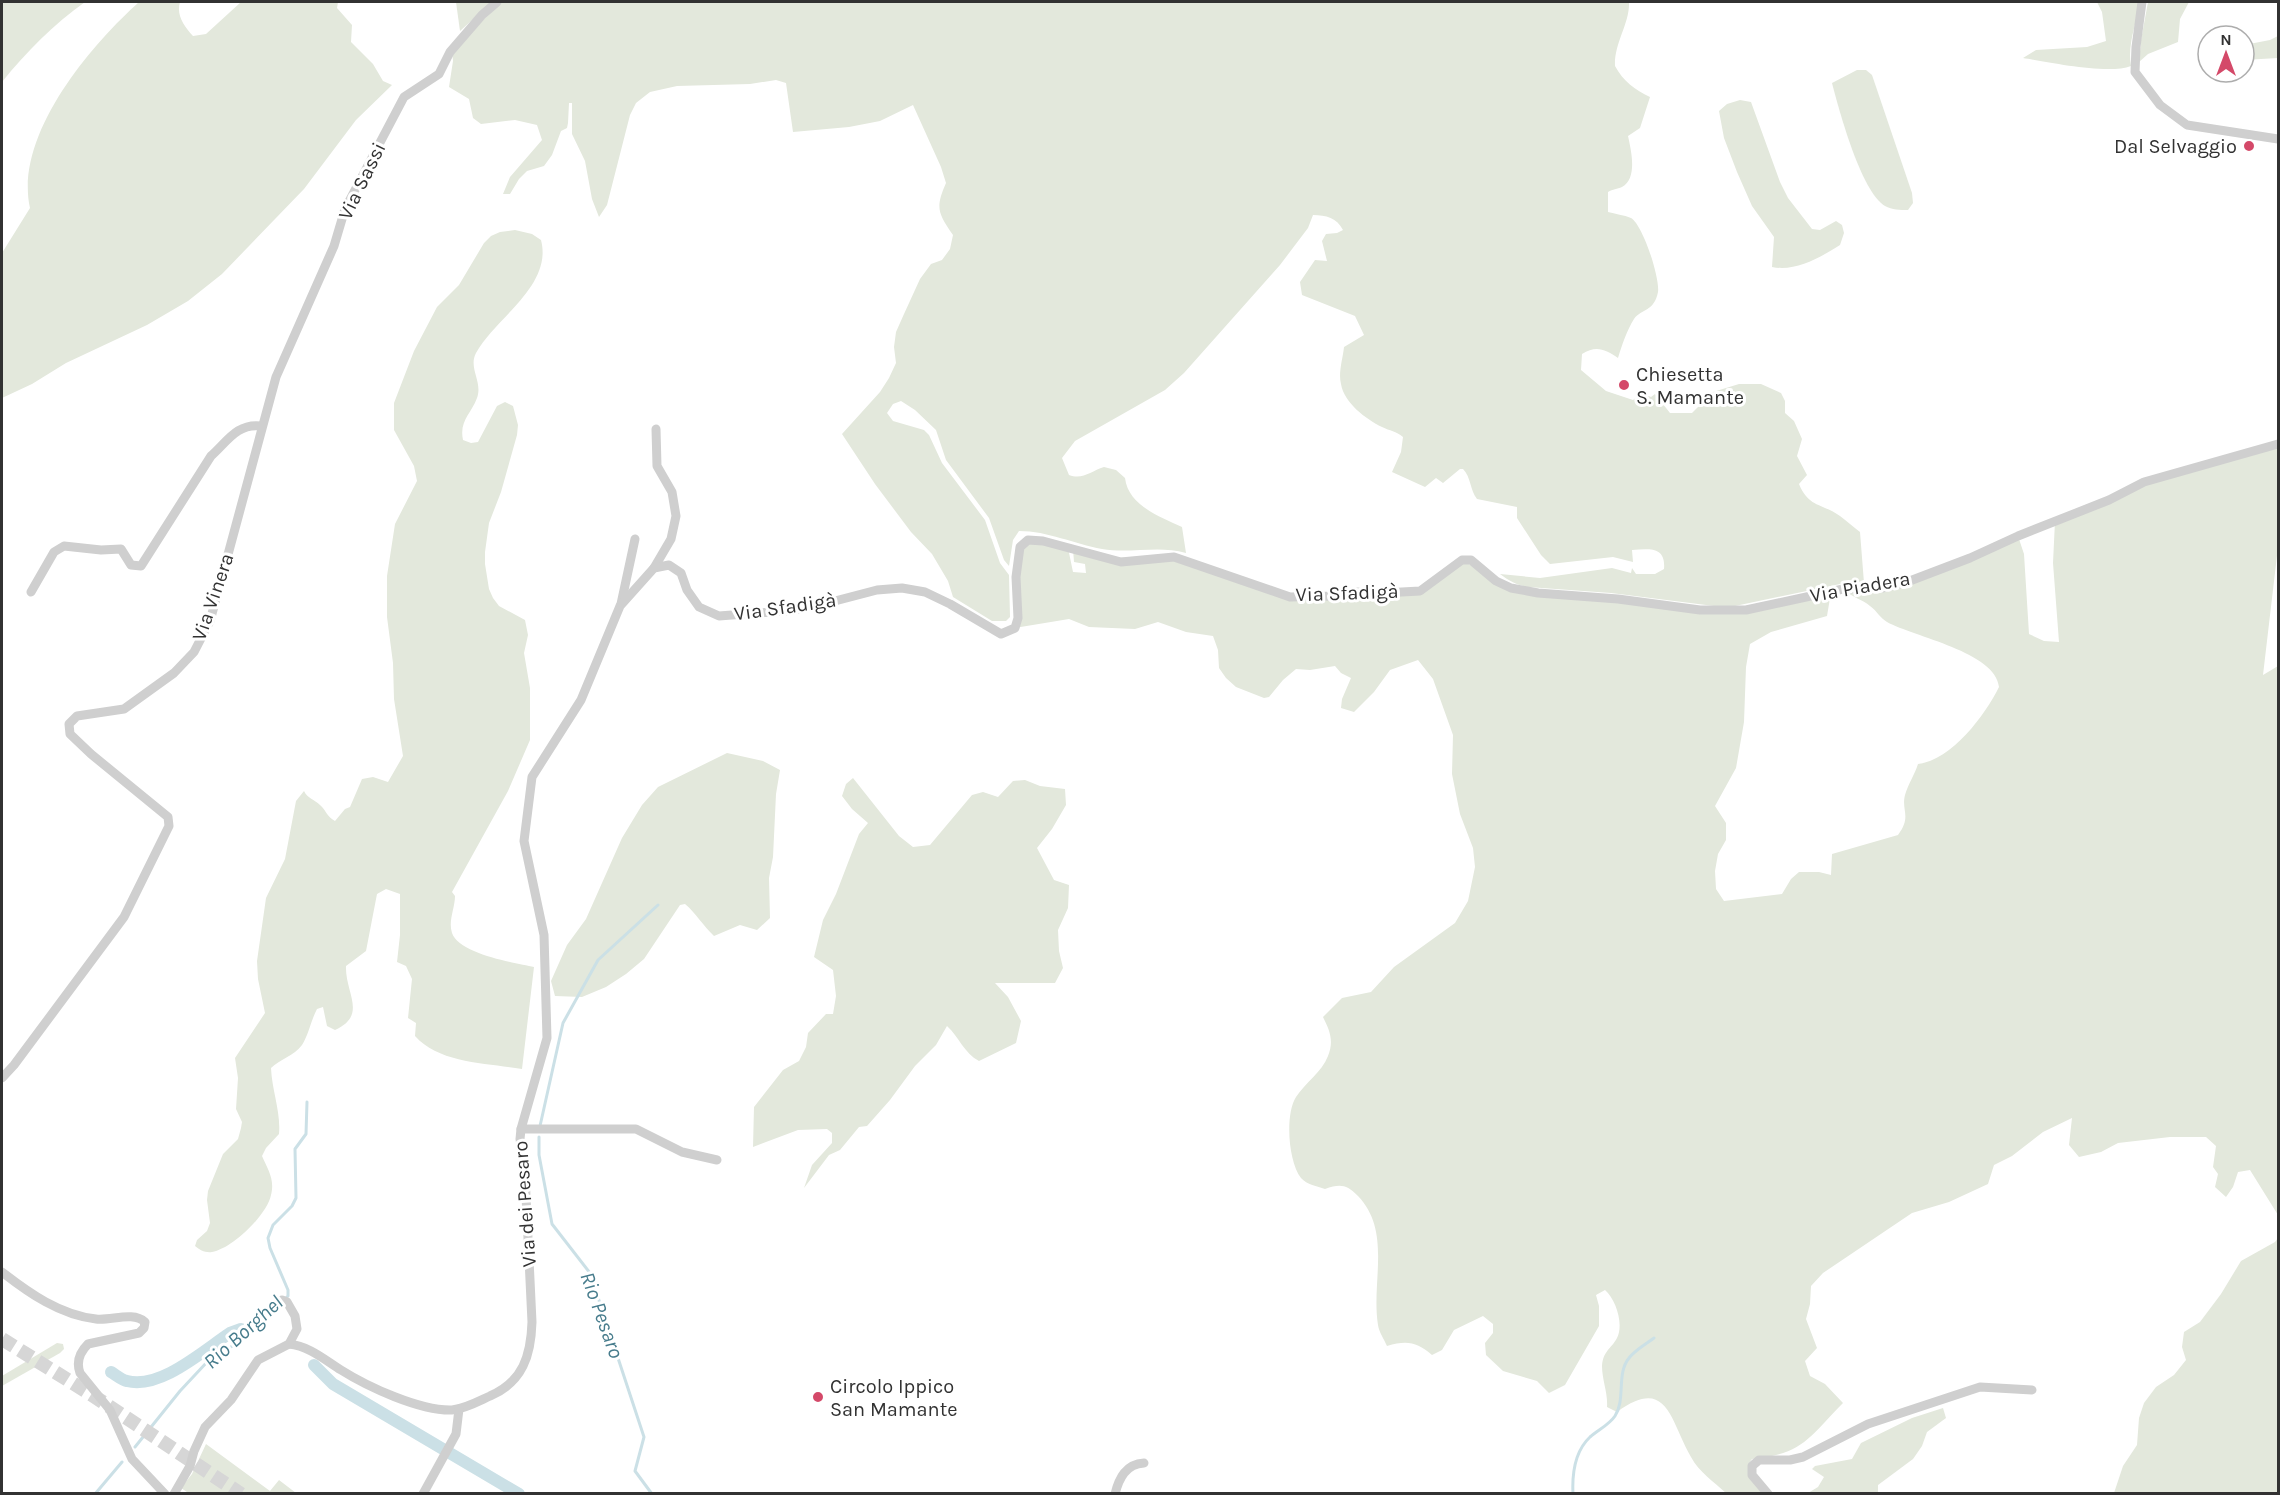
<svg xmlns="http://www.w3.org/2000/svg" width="2280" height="1495" font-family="Karla,sans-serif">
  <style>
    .green { fill: #e3e8dc }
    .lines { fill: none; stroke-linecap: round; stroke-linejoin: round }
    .stream { stroke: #cbe0e6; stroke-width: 3 }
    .canal { stroke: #cbe0e6; stroke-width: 12 }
    .primary-tunnel { stroke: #d6d6d6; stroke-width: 14; stroke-dasharray: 14 7; stroke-linecap: butt }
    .minor { stroke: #cfcfcf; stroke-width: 9 }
    .poi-dot { fill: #d44969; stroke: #fff; stroke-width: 2 }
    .labels { text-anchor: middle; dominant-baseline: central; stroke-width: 6; stroke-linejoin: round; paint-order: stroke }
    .poi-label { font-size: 20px; fill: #323232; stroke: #fff; text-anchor: start }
    .street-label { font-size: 20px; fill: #323232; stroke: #fff }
    .water-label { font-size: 21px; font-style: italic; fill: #477c8c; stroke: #fff }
  </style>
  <rect width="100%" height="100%" fill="#fff"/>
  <!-- green -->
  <g class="green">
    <path d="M 2,2 L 85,2 C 53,25 27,51 2,82 Z"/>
    <path d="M 139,2 L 180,2 C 176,15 184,26 193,36 L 206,34 L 241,2 L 338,2 L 337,8 L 352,25 L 351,42 L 373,64 L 383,81 L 392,85 L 356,120 L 304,189 L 222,274 L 188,301 L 147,325 L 66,363 L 32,384 L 2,398 L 2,253 L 30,208 C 14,136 89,47 139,2 Z"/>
    <polygon points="456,2 492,2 460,31"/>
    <path d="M 502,2 L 1629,2 C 1630,23 1614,43 1615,66 C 1623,81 1635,90 1650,97 L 1640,128 L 1628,136 C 1631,150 1638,178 1622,187 C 1617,189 1613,189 1608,192 L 1608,212 C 1615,214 1624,215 1631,218 C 1643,225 1660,278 1658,292 C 1654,312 1642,308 1634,319 C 1627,330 1622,345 1618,358 C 1605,349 1596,345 1582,354 L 1581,370 L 1606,391 L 1633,400 L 1642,393 L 1651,397 L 1655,394 L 1670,413 L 1692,413 L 1713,392 L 1739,384 L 1761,384 L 1781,393 L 1785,401 L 1785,413 L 1794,421 L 1802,439 L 1797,456 L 1807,475 L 1799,484 C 1809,508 1822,503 1840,516 C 1847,521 1853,527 1860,532 L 1864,583 L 1845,583 L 1735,606 L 1714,606 L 1611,593 L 1528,587 C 1517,585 1509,581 1500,574 L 1540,578 L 1612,568 L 1631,573 L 1632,568 L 1636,574 L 1655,574 L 1664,569 C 1666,546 1649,549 1632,550 L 1633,562 L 1613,557 L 1550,564 L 1541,555 L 1517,518 L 1517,507 L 1477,499 C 1470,490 1471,477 1463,469 L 1460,469 L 1443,483 L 1436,478 L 1425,487 L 1392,472 L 1401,452 L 1403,437 C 1396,431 1390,431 1382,427 C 1366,419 1344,403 1341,384 C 1338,373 1343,358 1344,347 L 1364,335 L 1355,316 L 1302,295 L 1300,282 L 1315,260 L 1327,261 L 1322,241 L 1326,234 L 1337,233 L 1343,230 C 1337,218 1326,215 1313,215 L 1308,228 L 1280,265 L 1184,373 L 1165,390 L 1075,441 L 1062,458 L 1069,475 C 1083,480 1091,471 1104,467 L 1116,470 L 1125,478 C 1128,505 1160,517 1182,527 L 1186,553 C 1158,545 1130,554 1102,549 C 1074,544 1048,531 1019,531 L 1013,540 L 1009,566 L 1004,560 L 989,518 L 946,460 L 936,430 L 915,410 L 901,401 L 893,404 L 887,413 L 893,421 L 924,430 L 929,435 L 942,463 L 985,520 L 1000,563 L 1009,575 L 1010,617 L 1006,621 L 992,621 L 953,597 L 948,581 L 932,554 L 911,532 L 875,484 L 842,434 L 880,392 L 889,378 L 896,363 L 894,347 L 896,332 L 904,314 L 920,279 L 931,264 L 942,260 L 950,249 L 953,235 C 938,213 935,208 946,183 L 941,167 L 913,105 L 880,121 L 849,127 L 793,132 L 786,83 L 776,80 L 750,84 L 677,86 L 650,92 L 636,103 L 630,115 L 607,205 L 599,217 L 592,199 L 585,161 L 572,134 L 572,103 L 569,103 L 568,123 L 567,128 L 561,131 L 552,155 L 544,166 L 527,171 L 519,179 L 510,194 L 503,194 L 510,177 L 542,140 L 537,125 L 515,120 L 481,124 L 473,118 L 469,99 L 449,87 L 453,61 L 452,50 Z"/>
    <path d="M 2097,2 L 2140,2 C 2137,22 2127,44 2131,66 C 2108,75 2048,62 2023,58 L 2036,50 L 2087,47 L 2106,41 L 2102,12 Z"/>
    <polygon points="2148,2 2189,2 2180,19 2178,42 2148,54 2139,62 2141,40"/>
    <polygon points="2278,36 2278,58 2244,60 2244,45 2270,40"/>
    <path d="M 1857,70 L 1866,70 L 1872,75 L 1912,193 L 1913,203 L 1908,210 C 1900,210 1892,210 1885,206 C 1861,192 1839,110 1832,83 Z"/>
    <path d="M 1740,100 L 1751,102 L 1780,182 L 1788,198 L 1812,229 L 1820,230 L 1836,221 L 1842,225 L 1844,233 L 1840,245 C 1821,257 1796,272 1772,267 L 1774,237 L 1752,206 L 1737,172 L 1724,138 L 1719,111 L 1727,104 Z"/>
    <path d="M 515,230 L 532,234 L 541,240 C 553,286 495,318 476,353 C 468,368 483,382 477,398 C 471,414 459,421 463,440 L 471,443 L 478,442 L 497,406 L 505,402 L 513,406 L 518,425 L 517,435 L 501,492 L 489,523 L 485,552 L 485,564 L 489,589 L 493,598 L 499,606 L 525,620 L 528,635 L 524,653 L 530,688 L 530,740 L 508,791 L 452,892 L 455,896 C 455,908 448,921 452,933 C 459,954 515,963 534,967 L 522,1069 C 488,1063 440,1064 415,1036 L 416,1023 L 408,1018 L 412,979 L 406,966 L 397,962 L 400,935 L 400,894 L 386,889 L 377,894 L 366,951 L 346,966 C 345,993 368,1015 335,1030 L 327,1026 L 323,1007 L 317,1009 C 311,1020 309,1034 302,1045 C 294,1056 280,1059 271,1068 C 272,1091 281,1112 279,1134 L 266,1148 L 262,1156 C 268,1170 275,1179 271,1195 C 267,1215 232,1249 212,1252 C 205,1253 200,1250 195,1246 L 197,1240 L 207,1231 L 210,1223 L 207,1200 L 208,1191 L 223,1154 L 238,1139 L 241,1128 L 242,1122 L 236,1109 L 238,1078 L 235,1058 L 265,1013 L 258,979 L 257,961 L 266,898 L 285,859 L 296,801 L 304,791 C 308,799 314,799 320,805 C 326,810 327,817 335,821 L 345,809 L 350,807 L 362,779 L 373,777 L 388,782 L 403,756 L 394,699 L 393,663 L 387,617 L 387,576 L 395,524 L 417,481 L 414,466 L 394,430 L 394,403 L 414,351 L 437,307 L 459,285 L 484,243 L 491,236 L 500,232 Z"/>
    <path d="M 2278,443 L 2278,547 L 2263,675 L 2278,666 L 2278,1215 L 2250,1170 L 2238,1172 L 2233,1187 L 2226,1197 L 2215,1187 L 2218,1174 L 2213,1167 L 2216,1146 L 2206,1137 L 2170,1137 L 2118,1143 L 2101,1152 L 2079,1157 L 2069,1145 L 2072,1118 L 2043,1132 L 2012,1156 L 1994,1165 L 1988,1184 L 1949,1202 L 1912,1213 L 1823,1273 L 1811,1286 L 1810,1304 L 1806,1319 L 1817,1348 L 1805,1361 L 1810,1376 L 1825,1384 L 1843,1403 C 1809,1437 1804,1454 1752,1459 L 1749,1463 L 1766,1493 L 1726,1493 C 1714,1482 1699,1472 1691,1457 C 1670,1421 1668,1375 1617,1412 L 1607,1407 C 1608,1393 1602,1380 1602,1366 C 1603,1351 1611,1349 1617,1338 C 1624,1324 1616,1300 1605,1290 L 1596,1295 L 1599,1306 L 1599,1326 L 1565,1385 L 1549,1393 L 1537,1381 L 1503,1371 L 1486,1355 L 1485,1343 L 1493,1333 L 1493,1324 L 1483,1316 L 1454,1330 L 1442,1350 L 1432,1355 C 1417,1342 1407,1340 1387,1346 C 1384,1339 1379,1332 1378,1325 C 1371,1281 1392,1232 1358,1196 C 1346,1184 1340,1184 1325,1189 C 1317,1186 1307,1185 1301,1178 C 1288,1161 1285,1114 1296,1097 C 1305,1083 1322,1072 1328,1056 C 1334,1041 1330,1031 1323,1017 L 1342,998 L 1371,992 L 1394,967 L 1455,923 L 1468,901 L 1475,867 L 1473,848 L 1460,814 L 1452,774 L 1453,735 L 1433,679 L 1418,660 L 1390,670 L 1374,692 L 1354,712 L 1341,708 L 1342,699 L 1351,678 L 1341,673 L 1335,666 L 1310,670 L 1296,669 L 1283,680 L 1269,697 L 1264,698 L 1236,687 L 1226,678 L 1219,668 L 1218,650 L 1213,636 L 1186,632 L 1158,622 L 1135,629 L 1089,627 L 1069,619 L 1015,628 L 1017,563 L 1028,540 L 1068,548 L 1073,572 L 1086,573 L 1085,564 L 1074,562 L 1073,549 L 1113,558 L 1162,556 L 1280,593 L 1412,594 L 1462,560 L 1502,584 L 1713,612 L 1831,592 L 1827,616 L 1771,632 L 1750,644 L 1746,667 L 1744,722 L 1736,768 L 1715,806 L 1726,823 L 1726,840 L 1718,854 L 1715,871 L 1716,889 L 1724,901 L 1782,894 L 1791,879 L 1799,872 L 1819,872 L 1831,875 L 1832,854 L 1898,835 C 1912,816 1901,811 1905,795 C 1908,784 1915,774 1918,764 C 1952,760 1985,715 1999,687 C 1996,652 1914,637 1887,622 C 1880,618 1877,611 1870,606 C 1862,599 1851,597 1843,589 L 1882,588 L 2018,536 L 2024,554 L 2029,634 L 2044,641 L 2059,642 L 2053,563 L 2055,521 L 2132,487 Z"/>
    <path d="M 727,753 L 763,761 L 780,770 L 776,794 L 773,857 L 769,878 L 770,918 L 757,930 L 740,925 L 714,936 C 703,926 696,913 685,904 L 680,905 L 644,959 L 626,974 L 606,987 L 582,997 L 555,996 L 551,981 L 567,945 L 586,919 L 622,838 L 642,805 L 658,787 Z"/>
    <path d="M 853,778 L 899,836 L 913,847 L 930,845 L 972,795 L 983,792 L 998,797 L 1013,781 L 1025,780 L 1040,786 L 1065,789 L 1066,805 L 1052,829 L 1037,848 L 1054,880 L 1069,885 L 1068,908 L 1058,930 L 1059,951 L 1063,968 L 1055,983 L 995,983 L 1008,997 L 1021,1021 L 1016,1043 L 979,1061 C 964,1053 959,1037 947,1026 L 936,1045 L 915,1066 L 890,1100 L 867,1126 L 859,1127 L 840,1150 L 829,1155 L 804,1188 L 812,1165 L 832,1143 L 832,1133 L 827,1129 L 798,1130 L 753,1147 L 754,1107 L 783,1070 L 799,1061 L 806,1047 L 808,1033 L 826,1014 L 833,1014 L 836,996 L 833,970 L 814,957 L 823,920 L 836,894 L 859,834 L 868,823 L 852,809 L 842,796 L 846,784 Z"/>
    <polygon points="2278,1238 2278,1493 2114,1493 2123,1466 2137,1445 2139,1418 2144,1403 2156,1387 2174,1375 2186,1360 2182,1347 2184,1332 2200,1322 2221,1294 2241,1261 2275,1242"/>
    <polygon points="57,1343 63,1344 64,1349 60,1353 2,1386 2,1376"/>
    <polygon points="1943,1408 1946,1418 1927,1432 1922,1446 1913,1459 1878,1485 1878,1493 1808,1493 1818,1487 1824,1477 1812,1469 1815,1466 1852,1459 1861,1443 1912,1418"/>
    <polygon points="206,1444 270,1491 279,1480 296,1493 190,1494 181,1488 192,1474"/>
  </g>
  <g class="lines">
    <!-- stream -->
    <g class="stream">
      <polyline points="540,1126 563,1023 598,960 658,905"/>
      <polyline points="539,1137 539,1155 552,1224 590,1273 644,1437 635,1471 652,1494"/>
      <polyline points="135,1447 180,1391 208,1361 234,1345 256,1327 288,1296 288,1290 270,1248 268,1238 273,1225 292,1206 296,1198 295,1149 306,1134 307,1102"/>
      <polyline points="95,1494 122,1462"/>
      <path d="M 1573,1494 C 1572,1474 1575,1451 1590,1437 C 1598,1430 1609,1425 1615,1416 C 1626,1399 1616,1374 1629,1358 C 1635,1350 1646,1344 1654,1338"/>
    </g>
    <!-- canal -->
    <g class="canal">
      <polyline points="314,1365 333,1384 519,1494"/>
      <path d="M 111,1372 C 116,1375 122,1380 127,1381 C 160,1390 204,1350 230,1333 L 241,1329"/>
    </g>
    <!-- primary-tunnel -->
    <polyline class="primary-tunnel" points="2,1339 92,1395 241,1494"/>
    <!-- minor -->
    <g class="minor">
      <polyline points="2142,2 2136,47 2135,72 2160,105 2187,125 2278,139"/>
      <polyline points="654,568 671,539 676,516 672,492 657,466 656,429"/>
      <path d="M 31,592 L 54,552 L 64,546 L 101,550 L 121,549 L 131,565 L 141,566 L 211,456 C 227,442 237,423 261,426"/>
      <polyline points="621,604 635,539"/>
      <polyline points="2,1078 14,1065 124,917 169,826 168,817 91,754 70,734 69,724 77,716 124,709 174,673 194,652 210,621 276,377 334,246 345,209 404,97 439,74 450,52 482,15 497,2"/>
      <polyline points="521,1129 636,1129 682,1152 717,1160"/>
      <path d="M 2,1272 C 29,1293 60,1315 96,1319 C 111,1321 133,1311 145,1322 L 144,1328 L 139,1333 L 88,1344 C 80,1352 76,1362 80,1373 L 110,1410 L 132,1459 L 165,1494"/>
      <path d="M 289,1344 C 309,1346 325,1360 341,1370 C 368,1387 420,1411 452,1410 C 465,1409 479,1401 490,1396 C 523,1382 531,1355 532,1322 L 525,1175 L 520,1139 L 521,1129 L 547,1038 L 544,935 L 524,841 L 532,777 L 581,700 L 620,606 L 654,568 L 669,565 L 681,573 L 687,590 L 699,607 L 719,616 L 784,611 L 812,607 L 877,590 L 902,588 L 925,592 L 950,604 L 1001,634 L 1015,628 L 1018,618 L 1016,577 L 1020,547 L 1028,540 L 1043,541 L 1121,562 L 1174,557 L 1290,597 L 1332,596 L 1355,592 L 1384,593 L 1420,591 L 1462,560 L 1471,560 L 1496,581 L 1511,588 L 1538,593 L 1618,599 L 1700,610 L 1746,610 L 1843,589 L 1882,588 L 1907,582 L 1970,558 L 2018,536 L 2109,500 L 2144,482 L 2278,444"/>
      <polyline points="174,1494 190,1466 194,1451 205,1427 231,1400 258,1360 289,1344 297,1329 295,1316 287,1302 282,1300"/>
      <polyline points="423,1494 456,1434 459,1409"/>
      <path d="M 1115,1494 C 1119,1478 1126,1464 1144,1463"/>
      <polyline points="1768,1494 1752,1475 1752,1466 1759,1460 1790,1460 1803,1457 1868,1424 1980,1387 2032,1390"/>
    </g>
  </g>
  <!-- markers -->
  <g class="poi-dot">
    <circle cx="2249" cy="146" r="6"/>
    <circle cx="1624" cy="385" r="6"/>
    <circle cx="818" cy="1397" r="6"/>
  </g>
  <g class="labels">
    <!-- poi labels -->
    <g class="poi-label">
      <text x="2237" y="146" text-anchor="end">Dal Selvaggio</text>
      <text x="1636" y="374">Chiesetta<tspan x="1636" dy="23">S. Mamante</tspan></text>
      <text x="830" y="1386">Circolo Ippico<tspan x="830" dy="23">San Mamante</tspan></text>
    </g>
    <!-- street labels -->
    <g class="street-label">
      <text transform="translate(362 181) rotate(-64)">Via Sassi</text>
      <text transform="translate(1860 587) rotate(-10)">Via Piadera</text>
      <text transform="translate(1347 593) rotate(-2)">Via Sfadigà</text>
      <text transform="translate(213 597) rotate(-71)">Via Vinera</text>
      <text transform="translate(785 607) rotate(-8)">Via Sfadigà</text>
      <text transform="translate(525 1204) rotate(-94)">Via dei Pesaro</text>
    </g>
    <!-- water labels -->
    <g class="water-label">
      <text transform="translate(602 1315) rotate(70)">Rio Pesaro</text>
      <text transform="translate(243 1332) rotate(-42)">Rio Borghel</text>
    </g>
  </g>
  <!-- border -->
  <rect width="2280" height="1495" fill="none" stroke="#323232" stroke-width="6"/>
  <!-- north arrow -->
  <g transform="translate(2226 54)"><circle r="28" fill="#ffffff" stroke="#adadad" stroke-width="1.5"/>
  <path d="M0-4.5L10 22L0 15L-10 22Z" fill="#d44969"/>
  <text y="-9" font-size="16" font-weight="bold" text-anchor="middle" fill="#323232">N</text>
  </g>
</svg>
